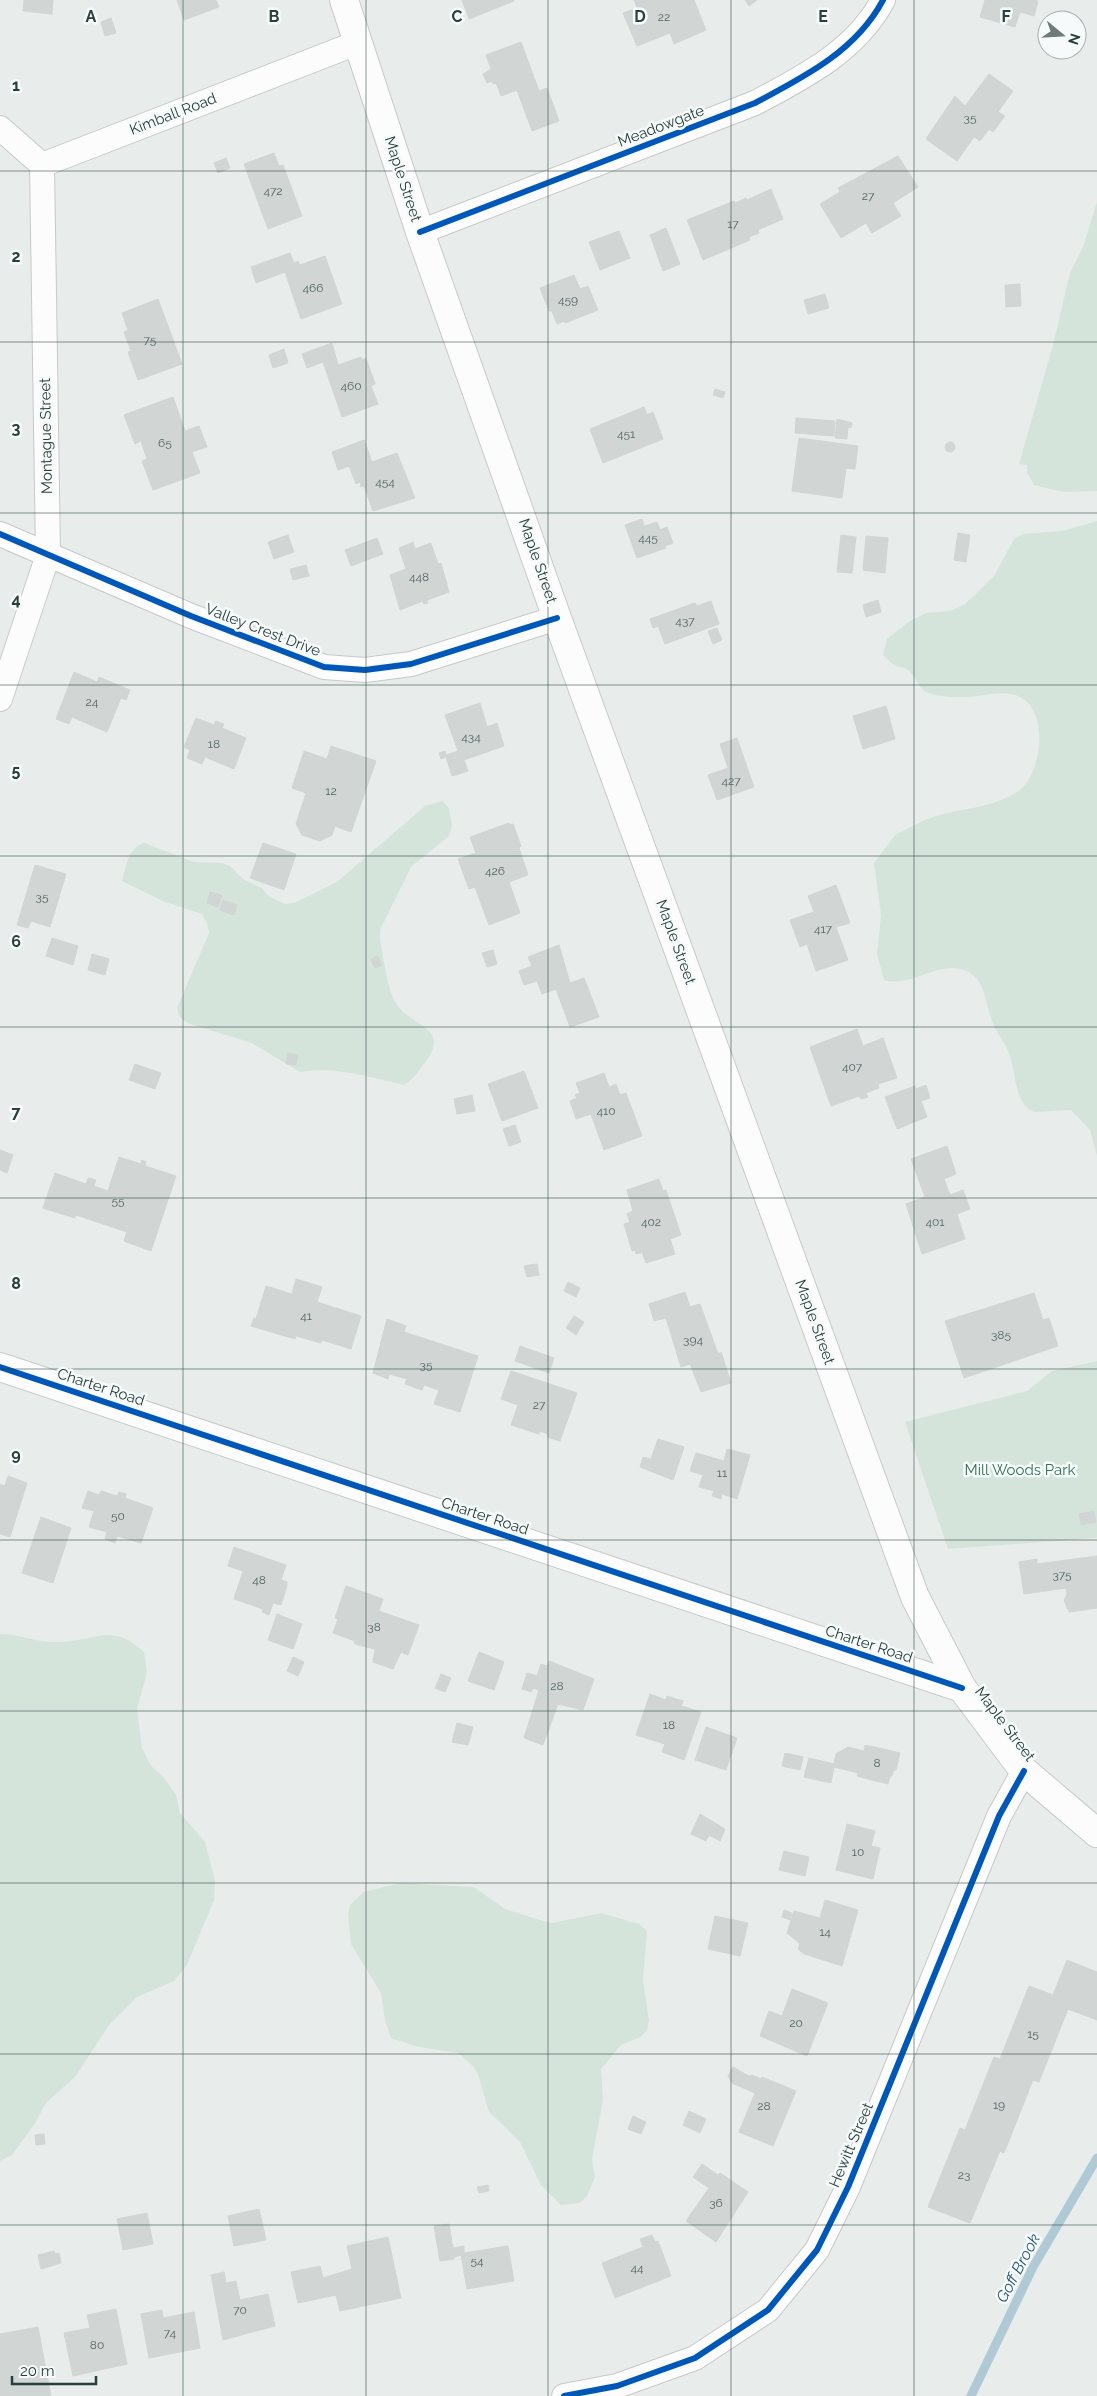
<svg xmlns="http://www.w3.org/2000/svg" width="1097" height="2396" font-family="Raleway,sans-serif">
  <style>
    .green { fill: #d4e4db }
    .lines { fill: none; stroke-linecap: round; stroke-linejoin: round }
    .stream { stroke: #afc9d5; stroke-width: 9 }
    .building { fill: #d1d5d4; stroke: #d1d6d4 }
    .street-casing { stroke: #c5cac8; stroke-width: 26 }
    .secondary-casing { stroke: #c5cbca; stroke-width: 30 }
    .street { stroke: #fcfcfc; stroke-width: 24 }
    .secondary { stroke: #fcfcfc; stroke-width: 28 }
    .cycleway-casing { stroke: #f7fafa; stroke-width: 9 }
    .cycleway { stroke: #0057b8; stroke-width: 6 }
    .grid { fill: none; stroke: #273f3d; stroke-width: 1; stroke-opacity: 0.55 }
    .labels { text-anchor: middle; dominant-baseline: central; stroke-width: 5; stroke-linejoin: round; paint-order: stroke }
    .number-label { font-size: 12px; fill: #526564 }
    .street-label { font-size: 15px; fill: #273f3d; stroke: #f7fafa }
    .park-label { font-size: 15px; fill: #357158; stroke: #f7fafa }
    .water-label { font-size: 16px; font-style: italic; fill: #275975; stroke: #f7fafa }
    .grid-label { font-size: 16px; text-anchor: middle; font-weight: bold; fill: #273f3d; stroke: #f7fafa; stroke-width: 5; stroke-linejoin: round; paint-order: stroke }
  </style>
  <rect width="100%" height="100%" fill="#e8edeb"/>
  <!-- green -->
  <g class="green">
    <polygon points="1097,202 1097,491 1063,492 1034,485 1027,472 1027,465 1019,464 1053,345 1070,273 1083,247"/>
    <path d="M 1097,521 L 1097,1156 L 1090,1130 L 1071,1110 L 1035,1112 C 1030,1111 1026,1107 1023,1103 C 1014,1088 1015,1067 1008,1051 C 1004,1041 995,1031 992,1021 C 986,1006 986,983 970,973 C 944,956 911,989 884,980 L 877,954 L 881,915 L 874,863 L 895,835 L 899,833 C 909,828 920,822 930,818 C 959,808 991,809 1017,792 C 1043,775 1050,709 1018,696 C 1002,690 985,696 969,697 C 957,698 939,697 928,693 C 919,690 916,676 908,670 C 905,667 898,667 894,665 C 890,663 887,658 883,655 L 887,639 L 910,621 L 926,613 L 950,611 L 965,604 L 994,576 L 1014,539 L 1023,534 L 1062,531 Z"/>
    <path d="M 442,801 L 449,808 L 452,826 L 449,836 L 411,867 L 380,930 L 380,940 C 384,959 386,983 394,1000 C 407,1027 451,1025 427,1060 C 420,1069 414,1079 404,1085 C 369,1077 336,1066 300,1072 L 252,1043 L 187,1023 L 180,1017 L 177,1008 L 209,933 L 207,923 L 202,914 L 165,902 L 122,881 C 127,865 127,849 144,843 L 194,862 L 222,863 L 230,866 L 244,880 L 262,888 L 268,896 L 285,904 L 294,903 L 337,882 L 425,806 Z"/>
    <polygon points="1097,1361 1097,1538 948,1549 905,1422 1027,1391 1052,1371"/>
    <path d="M 0,1634 C 19,1634 38,1643 57,1642 C 96,1642 110,1621 144,1652 L 147,1672 L 137,1709 L 142,1748 L 151,1766 L 164,1778 L 176,1795 L 180,1813 L 205,1842 L 215,1880 L 214,1900 L 187,1965 L 174,1981 L 137,1997 L 109,2025 L 75,2077 L 45,2104 L 36,2122 L 12,2155 L 0,2161 Z"/>
    <polygon points="400,1883 474,1887 505,1909 543,1921 552,1923 601,1913 639,1924 647,1931 643,1980 649,2021 647,2030 641,2037 621,2045 601,2069 603,2100 592,2159 595,2177 587,2196 580,2203 561,2205 541,2185 520,2142 489,2112 478,2074 473,2066 458,2053 419,2047 391,2038 385,2020 381,1993 351,1944 348,1914 350,1905 364,1892"/>
  </g>
  <g class="lines">
    <!-- stream -->
    <polyline class="stream" points="971,2396 1033,2267 1097,2158"/>
  </g>
  <!-- building -->
  <g class="building">
    <polygon points="24,0 53,0 52,14 23,11"/>
    <polygon points="177,0 216,0 219,7 184,20"/>
    <polygon points="462,0 514,0 514,1 469,19"/>
    <polygon points="634,0 694,0 706,30 674,44 670,33 637,46 623,13 637,8"/>
    <polygon points="745,0 757,0 749,6"/>
    <polygon points="985,0 1036,0 1038,1 1034,16 1020,12 1015,27 980,17"/>
    <polygon points="111,18 116,33 105,36 101,22"/>
    <polygon points="521,42 539,91 547,88 559,121 532,131 517,90 501,96 496,83 493,84 492,81 487,83 483,74 491,69 486,55"/>
    <polygon points="989,74 1013,91 998,112 1005,116 993,132 989,129 980,141 974,137 957,161 926,139 955,96 965,106"/>
    <polygon points="274,153 279,166 283,165 302,216 268,229 244,164"/>
    <polygon points="898,156 918,187 893,203 901,216 872,233 866,223 841,238 820,204 840,192 838,188"/>
    <polygon points="226,158 230,168 218,173 214,163"/>
    <polygon points="771,189 783,219 758,230 759,233 749,237 750,240 703,260 687,220 734,201 735,203 746,198 747,200"/>
    <polygon points="666,228 680,264 663,271 650,235"/>
    <polygon points="619,231 630,258 600,270 589,242"/>
    <polygon points="290,253 294,263 298,261 300,265 325,256 342,304 301,319 285,272 256,283 251,267"/>
    <polygon points="574,275 580,289 588,286 598,310 565,323 564,321 557,324 552,311 549,311 540,288"/>
    <polygon points="1020,284 1021,306 1006,307 1005,285"/>
    <polygon points="825,294 829,308 808,314 804,300"/>
    <polygon points="158,299 182,364 138,380 128,352 131,351 124,332 128,330 122,313"/>
    <polygon points="332,343 338,365 361,357 362,360 366,358 375,384 371,386 378,404 342,417 323,362 307,368 302,354"/>
    <polygon points="284,349 288,363 273,368 269,355"/>
    <polygon points="715,389 725,392 723,398 713,395"/>
    <polygon points="173,397 185,431 199,426 207,447 192,452 200,473 153,490 142,461 147,459 141,441 135,444 124,415"/>
    <polygon points="644,407 647,415 653,412 663,439 603,463 590,429"/>
    <polygon points="796,418 835,421 834,436 795,433"/>
    <polygon points="837,419 852,423 851,428 848,427 847,439 835,438"/>
    <polygon points="799,438 858,446 855,469 846,468 842,498 792,491"/>
    <polygon points="364,440 372,462 397,453 415,498 373,511 364,486 361,487 360,482 356,484 349,466 338,470 332,452"/>
    <circle cx="950" cy="447" r="5"/>
    <polygon points="642,519 644,526 657,522 660,530 667,527 673,543 665,546 666,548 637,558 625,525"/>
    <polygon points="958,533 970,535 966,562 954,560"/>
    <polygon points="288,535 294,552 274,559 268,542"/>
    <polygon points="841,535 856,537 852,573 837,572"/>
    <polygon points="866,536 888,538 885,573 863,570"/>
    <polygon points="377,538 383,554 351,566 345,550"/>
    <polygon points="413,542 415,549 431,543 438,564 441,563 449,592 427,600 428,603 424,604 423,601 400,610 390,575 406,569 399,548"/>
    <polygon points="306,565 309,576 293,580 290,569"/>
    <polygon points="878,600 881,612 866,617 863,605"/>
    <polygon points="711,601 719,624 665,644 658,626 653,628 650,619 695,603 697,606"/>
    <polygon points="717,628 722,640 713,644 708,631"/>
    <polygon points="74,672 97,682 99,677 130,690 126,700 121,698 107,732 72,717 69,724 56,719"/>
    <polygon points="480,703 487,727 497,723 504,746 464,760 468,771 452,776 446,757 441,759 439,753 445,751 446,755 458,751 445,715"/>
    <polygon points="886,706 895,739 863,749 853,716"/>
    <polygon points="196,718 214,725 216,721 224,724 222,728 246,738 234,769 205,757 202,764 187,758 190,750 184,747"/>
    <polygon points="737,738 754,787 717,800 708,775 728,768 720,744"/>
    <polygon points="331,746 376,761 351,832 335,826 332,835 320,841 302,835 296,824 306,793 292,788 304,751 327,759"/>
    <polygon points="509,823 509,825 513,824 521,846 519,848 528,875 509,882 520,913 489,925 475,887 469,889 458,859 476,853 470,837"/>
    <polygon points="263,843 296,854 284,890 250,878"/>
    <polygon points="35,865 66,874 50,927 31,921 28,928 17,925"/>
    <polygon points="836,885 850,923 836,927 848,960 816,971 807,944 800,947 790,920 814,912 808,896"/>
    <polygon points="210,892 222,895 218,907 207,903"/>
    <polygon points="223,900 237,905 234,915 220,910"/>
    <polygon points="52,938 78,946 73,965 46,956"/>
    <polygon points="559,945 570,983 584,978 599,1017 570,1027 556,989 542,994 537,981 524,985 519,971 532,966 528,957"/>
    <polygon points="493,950 497,964 487,967 482,953"/>
    <polygon points="92,954 109,959 105,975 88,970"/>
    <polygon points="378,956 382,965 375,968 371,959"/>
    <polygon points="857,1029 863,1046 883,1038 897,1078 878,1084 879,1088 866,1093 868,1097 861,1099 859,1096 831,1106 810,1047"/>
    <polygon points="288,1053 298,1055 296,1065 286,1064"/>
    <polygon points="135,1064 161,1073 155,1089 129,1080"/>
    <polygon points="524,1071 538,1108 502,1121 488,1084"/>
    <polygon points="604,1073 609,1087 616,1084 620,1095 626,1093 642,1136 604,1150 591,1114 576,1119 570,1101 577,1098 575,1095 580,1093 576,1083"/>
    <polygon points="926,1085 930,1098 921,1101 927,1117 897,1129 885,1097 915,1086 916,1089"/>
    <polygon points="472,1095 475,1111 457,1114 454,1099"/>
    <polygon points="515,1125 521,1142 509,1146 503,1129"/>
    <polygon points="947,1146 956,1174 944,1179 950,1195 963,1190 970,1209 957,1214 965,1239 922,1254 906,1204 925,1197 911,1159"/>
    <polygon points="0,1150 13,1155 7,1173 0,1170"/>
    <polygon points="119,1157 141,1164 142,1160 146,1162 145,1166 176,1176 151,1251 124,1241 127,1232 76,1215 75,1218 43,1208 55,1173 86,1184 88,1178 96,1180 94,1186 108,1191"/>
    <polygon points="659,1179 663,1191 666,1190 681,1235 670,1239 675,1254 646,1263 640,1247 641,1253 636,1254 635,1250 632,1251 624,1224 630,1222 627,1214 633,1211 627,1190"/>
    <polygon points="537,1264 539,1275 527,1277 524,1266"/>
    <polygon points="296,1279 322,1287 317,1302 361,1316 351,1349 322,1340 321,1343 296,1336 295,1339 251,1326 254,1318 256,1319 266,1286 292,1294"/>
    <polygon points="568,1282 580,1288 576,1297 564,1291"/>
    <polygon points="685,1292 690,1307 700,1304 718,1354 721,1352 731,1383 701,1392 690,1364 681,1367 666,1318 654,1321 649,1304"/>
    <polygon points="1034,1293 1043,1320 1049,1318 1058,1346 964,1378 945,1321"/>
    <polygon points="574,1316 584,1322 576,1335 566,1328"/>
    <polygon points="387,1319 406,1326 404,1332 478,1356 460,1412 434,1404 439,1390 424,1385 422,1390 405,1384 407,1379 389,1374 388,1379 373,1373"/>
    <polygon points="520,1346 554,1358 549,1373 515,1361"/>
    <polygon points="511,1371 577,1393 560,1441 547,1437 548,1434 540,1431 539,1434 511,1425 518,1405 501,1399"/>
    <polygon points="658,1439 684,1447 673,1480 640,1467 643,1457 651,1459"/>
    <polygon points="727,1449 750,1455 737,1499 722,1494 721,1499 712,1496 714,1491 699,1487 703,1475 690,1471 696,1453 724,1461"/>
    <polygon points="8,1476 27,1483 10,1537 0,1534 0,1484 5,1486"/>
    <polygon points="88,1491 99,1495 101,1491 117,1496 119,1492 126,1494 125,1498 153,1508 141,1543 117,1536 115,1543 105,1539 107,1532 89,1527 94,1511 82,1508"/>
    <polygon points="1094,1511 1096,1522 1081,1525 1079,1514"/>
    <polygon points="41,1517 71,1528 53,1583 22,1573"/>
    <polygon points="234,1547 286,1565 281,1580 287,1582 287,1586 281,1605 273,1603 269,1615 262,1612 263,1609 234,1599 243,1571 228,1566"/>
    <polygon points="1097,1556 1097,1608 1069,1612 1064,1600 1067,1595 1066,1588 1024,1594 1019,1562 1037,1559 1037,1564"/>
    <polygon points="346,1586 383,1599 379,1611 419,1625 408,1655 401,1652 393,1669 373,1662 375,1649 358,1645 354,1643 355,1641 333,1633 338,1619 335,1618"/>
    <polygon points="277,1614 302,1624 293,1649 268,1640"/>
    <polygon points="479,1652 504,1662 494,1690 468,1681"/>
    <polygon points="293,1657 304,1662 298,1676 287,1671"/>
    <polygon points="549,1661 594,1679 583,1710 558,1704 543,1745 524,1738 539,1690 533,1688 531,1692 522,1689 527,1673 537,1676 541,1664 547,1666"/>
    <polygon points="441,1674 451,1678 445,1692 435,1688"/>
    <polygon points="650,1694 666,1700 667,1696 683,1701 681,1706 701,1712 684,1760 662,1752 665,1744 636,1735"/>
    <polygon points="457,1723 473,1727 468,1745 452,1742"/>
    <polygon points="706,1727 737,1738 726,1770 695,1760"/>
    <polygon points="865,1745 900,1753 896,1770 894,1770 892,1776 890,1776 888,1784 857,1776 858,1773 834,1767 831,1783 804,1777 809,1758 834,1764 836,1754 848,1747 864,1751"/>
    <polygon points="785,1753 803,1757 800,1770 782,1766"/>
    <polygon points="700,1814 725,1829 720,1841 709,1835 706,1841 691,1834"/>
    <polygon points="847,1824 875,1831 871,1846 880,1848 873,1879 836,1870"/>
    <polygon points="784,1851 809,1857 805,1876 779,1870"/>
    <polygon points="825,1900 858,1910 842,1966 804,1954 798,1949 800,1944 787,1933 794,1911 820,1918"/>
    <polygon points="784,1910 792,1913 790,1920 782,1917"/>
    <polygon points="715,1916 748,1923 740,1956 708,1949"/>
    <polygon points="1067,1960 1097,1972 1097,2020 1068,2009 1039,2082 1033,2080 1004,2153 1000,2151 970,2223 928,2207 960,2128 965,2130 994,2057 1000,2059 1029,1986 1053,1995"/>
    <polygon points="792,1989 828,2003 807,2056 760,2036 769,2011 782,2016"/>
    <polygon points="733,2067 749,2076 752,2075 761,2079 762,2077 796,2091 773,2146 739,2132 755,2093 732,2083 728,2076"/>
    <polygon points="689,2111 706,2119 700,2133 683,2125"/>
    <polygon points="633,2116 646,2122 641,2134 628,2129"/>
    <polygon points="44,2134 45,2144 36,2145 35,2135"/>
    <polygon points="702,2164 718,2175 720,2173 748,2192 716,2242 686,2221 709,2188 693,2177"/>
    <polygon points="488,2185 489,2191 479,2193 477,2187"/>
    <polygon points="259,2209 266,2240 234,2246 228,2216"/>
    <polygon points="147,2213 153,2244 123,2250 117,2219"/>
    <polygon points="449,2224 453,2248 464,2246 464,2253 508,2246 514,2281 467,2289 461,2255 454,2257 454,2259 440,2261 434,2226"/>
    <polygon points="652,2235 655,2242 658,2241 671,2276 615,2298 602,2263 643,2247 640,2239"/>
    <polygon points="388,2237 401,2298 340,2311 336,2295 298,2303 291,2272 320,2266 323,2278 352,2269 347,2246"/>
    <polygon points="54,2251 55,2254 59,2253 61,2263 41,2269 38,2255"/>
    <polygon points="224,2272 226,2283 236,2281 240,2300 268,2294 275,2326 223,2340 211,2275"/>
    <polygon points="116,2309 127,2364 73,2376 64,2333 90,2328 87,2315"/>
    <polygon points="162,2310 163,2318 194,2312 200,2348 149,2358 141,2314"/>
    <polygon points="38,2327 51,2396 0,2396 0,2334"/>
  </g>
  <g class="lines">
    <!-- street casing -->
    <g class="street-casing">
      <g id="street">
        <polyline points="0,128 42,165"/>
        <polyline points="42,165 357,43"/>
        <path d="M 420,232 L 755,103 C 804,77 856,51 883,0"/>
        <polyline points="0,534 191,616 324,667 365,670 411,664 557,618"/>
        <polyline points="0,699 48,555 42,165"/>
        <polyline points="564,2396 617,2386 695,2358 768,2310 817,2250 848,2187 999,1816 1024,1771"/>
      </g>
    </g>
    <!-- secondary casing -->
    <g class="secondary-casing">
      <g id="secondary">
        <polyline points="344,0 420,232 557,618 915,1597 962,1688 1024,1771 1097,1833"/>
        <polyline points="0,1367 962,1688"/>
      </g>
    </g>
    <!-- street -->
    <use href="#street" class="street"/>
    <!-- secondary -->
    <use href="#secondary" class="secondary"/>
    <!-- cycleway casing -->
    <g class="cycleway-casing">
      <g id="cycleway">
        <path d="M 420,232 L 755,103 C 804,77 856,51 883,0"/>
        <polyline points="0,534 191,616 324,667 365,670 411,664 557,618"/>
        <polyline points="0,1367 962,1688"/>
        <polyline points="564,2396 617,2386 695,2358 768,2310 817,2250 848,2187 999,1816 1024,1771"/>
      </g>
    </g>
    <!-- cycleway -->
    <use href="#cycleway" class="cycleway"/>
  </g>
  <!-- grid -->
  <path class="grid" d="M 183,0 L 183,2396M 366,0 L 366,2396M 548,0 L 548,2396M 731,0 L 731,2396M 914,0 L 914,2396M 0,171 L 1097,171M 0,342 L 1097,342M 0,513 L 1097,513M 0,685 L 1097,685M 0,856 L 1097,856M 0,1027 L 1097,1027M 0,1198 L 1097,1198M 0,1369 L 1097,1369M 0,1540 L 1097,1540M 0,1711 L 1097,1711M 0,1883 L 1097,1883M 0,2054 L 1097,2054M 0,2225 L 1097,2225"/>
  <g class="labels">
    <!-- number labels -->
    <g class="number-label">
      <text x="664" y="17">22</text>
      <text x="970" y="118">35</text>
      <text x="273" y="191">472</text>
      <text x="868" y="196">27</text>
      <text x="733" y="224">17</text>
      <text x="313" y="288">466</text>
      <text x="568" y="300">459</text>
      <text x="150" y="340">75</text>
      <text x="351" y="386">460</text>
      <text x="626" y="434">451</text>
      <text x="165" y="443">65</text>
      <text x="385" y="482">454</text>
      <text x="648" y="538">445</text>
      <text x="419" y="577">448</text>
      <text x="685" y="621">437</text>
      <text x="92" y="702">24</text>
      <text x="471" y="737">434</text>
      <text x="214" y="744">18</text>
      <text x="731" y="781">427</text>
      <text x="331" y="791">12</text>
      <text x="495" y="871">426</text>
      <text x="42" y="897">35</text>
      <text x="823" y="929">417</text>
      <text x="852" y="1067">407</text>
      <text x="606" y="1111">410</text>
      <text x="118" y="1201">55</text>
      <text x="651" y="1222">402</text>
      <text x="935" y="1222">401</text>
      <text x="306" y="1316">41</text>
      <text x="1001" y="1335">385</text>
      <text x="693" y="1340">394</text>
      <text x="426" y="1365">35</text>
      <text x="539" y="1405">27</text>
      <text x="722" y="1473">11</text>
      <text x="118" y="1516">50</text>
      <text x="1062" y="1575">375</text>
      <text x="259" y="1580">48</text>
      <text x="374" y="1627">38</text>
      <text x="557" y="1686">28</text>
      <text x="669" y="1725">18</text>
      <text x="877" y="1763">8</text>
      <text x="858" y="1852">10</text>
      <text x="825" y="1932">14</text>
      <text x="796" y="2023">20</text>
      <text x="1033" y="2034">15</text>
      <text x="999" y="2105">19</text>
      <text x="764" y="2106">28</text>
      <text x="964" y="2175">23</text>
      <text x="716" y="2203">36</text>
      <text x="477" y="2261">54</text>
      <text x="637" y="2268">44</text>
      <text x="240" y="2310">70</text>
      <text x="170" y="2333">74</text>
      <text x="97" y="2345">80</text>
    </g>
    <!-- street labels -->
    <g class="street-label">
      <text transform="translate(173 114) rotate(-21)">Kimball Road</text>
      <text transform="translate(661 126) rotate(-21)">Meadowgate</text>
      <text transform="translate(403 179) rotate(72)">Maple Street</text>
      <text transform="translate(46 436) rotate(-91)">Montague Street</text>
      <text transform="translate(538 561) rotate(71)">Maple Street</text>
      <text transform="translate(263 630) rotate(21)">Valley Crest Drive</text>
      <text transform="translate(676 942) rotate(70)">Maple Street</text>
      <text transform="translate(815 1322) rotate(70)">Maple Street</text>
      <text transform="translate(101 1387) rotate(18)">Charter Road</text>
      <text transform="translate(485 1516) rotate(18)">Charter Road</text>
      <text transform="translate(869 1644) rotate(18)">Charter Road</text>
      <text transform="translate(1005 1724) rotate(53)">Maple Street</text>
      <text transform="translate(851 2145) rotate(-67)">Hewitt Street</text>
    </g>
    <!-- park labels -->
    <g class="park-label">
      <text x="1020" y="1470">Mill Woods Park</text>
    </g>
    <!-- water labels -->
    <g class="water-label">
      <text transform="translate(1018 2268) rotate(-62)">Goff Brook</text>
    </g>
  </g>
  <g class="grid-label">
    <text x="91" y="22">A</text>
    <text x="274" y="22">B</text>
    <text x="457" y="22">C</text>
    <text x="640" y="22">D</text>
    <text x="823" y="22">E</text>
    <text x="1006" y="22">F</text>
    <text x="16" y="91">1</text>
    <text x="16" y="262">2</text>
    <text x="16" y="434">3</text>
    <text x="16" y="605">4</text>
    <text x="16" y="776">5</text>
    <text x="16" y="947">6</text>
    <text x="16" y="1118">7</text>
    <text x="16" y="1289">8</text>
    <text x="16" y="1460">9</text>
  </g>
  <!-- north arrow -->
  <g transform="translate(1062 35) rotate(108)"><circle r="24" fill="#f7fafa" stroke="#a4afae"/>
  <path d="M0-4L9 19L0 12L-9 19Z" fill="#6b7c7a"/>
  <text y="-8" font-size="14" font-weight="bold" text-anchor="middle" fill="#273f3d">N</text>
  </g>
  <!-- scale -->
  <path d="M12 2376v8h84v-8" fill="none" stroke="#273f3d" stroke-width="2.5"/>
  <text x="20" y="2376" font-size="15" fill="#273f3d" stroke="#f7fafa" stroke-width="4" paint-order="stroke">20 m</text>
</svg>
